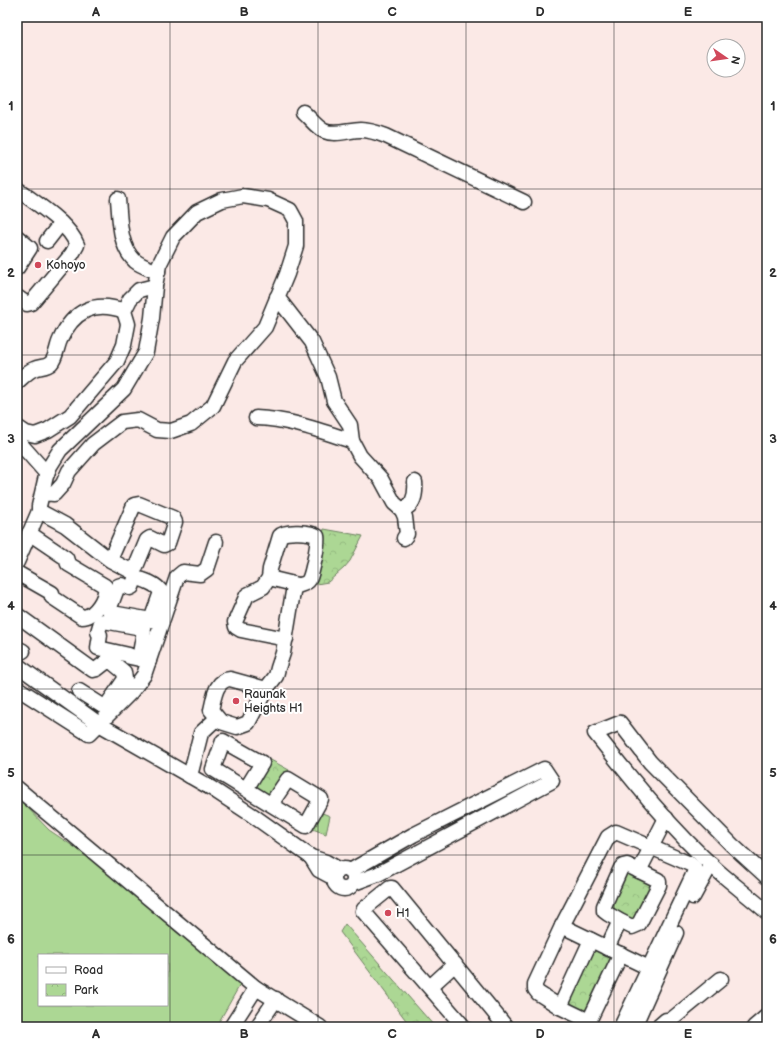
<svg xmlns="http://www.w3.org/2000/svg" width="784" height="1044" font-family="'Balsamiq Sans',sans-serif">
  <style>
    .park { fill: url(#park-crowns); stroke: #6c8160 }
    .pitch { fill: #acd794; stroke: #6c8160; fill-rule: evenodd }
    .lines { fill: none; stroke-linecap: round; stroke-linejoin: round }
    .minor-casing { stroke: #2b2b2b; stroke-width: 17 }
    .minor { stroke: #fff; stroke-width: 14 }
    .grid { fill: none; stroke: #2b2b2b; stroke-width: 1; stroke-opacity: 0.55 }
    .poi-dot { fill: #d1495b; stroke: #fff; stroke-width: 1.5 }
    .labels { text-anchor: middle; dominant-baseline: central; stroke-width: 4; stroke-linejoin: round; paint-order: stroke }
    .poi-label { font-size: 12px; fill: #2b2b2b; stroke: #fff; text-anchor: start }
    .neatline { fill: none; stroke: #2b2b2b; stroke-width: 1.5 }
    .grid-label { font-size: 13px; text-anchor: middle; font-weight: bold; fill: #2b2b2b }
  </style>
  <defs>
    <pattern id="park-crowns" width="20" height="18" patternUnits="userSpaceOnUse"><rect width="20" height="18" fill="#acd794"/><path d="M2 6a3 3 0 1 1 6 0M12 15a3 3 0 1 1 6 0" fill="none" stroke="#94b980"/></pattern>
  </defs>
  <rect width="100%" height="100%" fill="#fbe9e6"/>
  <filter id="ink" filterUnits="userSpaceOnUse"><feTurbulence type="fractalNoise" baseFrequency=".025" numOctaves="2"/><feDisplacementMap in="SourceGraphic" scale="8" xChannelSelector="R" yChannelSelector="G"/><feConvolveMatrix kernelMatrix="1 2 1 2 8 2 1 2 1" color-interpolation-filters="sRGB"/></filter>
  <g filter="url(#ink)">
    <!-- park -->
    <g class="park">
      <polygon points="324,529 363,536 350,561 344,568 328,582 311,585"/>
      <polygon points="269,759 289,770 269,799 253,790"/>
      <polygon points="317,811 330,816 326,834 310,828"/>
      <polygon points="628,870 655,883 635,925 607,911"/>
      <polygon points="345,924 435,1027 411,1027 340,932"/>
      <polygon points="593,946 616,958 588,1015 567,1004"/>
    </g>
    <!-- pitch -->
    <path class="pitch" d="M 17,798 L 26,806 L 49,830 L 101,865 L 174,930 L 241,983 L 216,1027 L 17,1027 ZM 39,955 L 167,955 L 167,1005 L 39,1005 Z"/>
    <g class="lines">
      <!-- minor casing -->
      <g class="minor-casing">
        <g id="minor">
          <path d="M 303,112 C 310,118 316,127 324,131 C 335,136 349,130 361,130 C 370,130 378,133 386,136 L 524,202"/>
          <path d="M 17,189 C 35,203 69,223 77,245 L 72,254 L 31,303 L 27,304 L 17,297"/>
          <path d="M 118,199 C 120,220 119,246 135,261 C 141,266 151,269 158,272"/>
          <polyline points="17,237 30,248 17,268"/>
          <polyline points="47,241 61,223"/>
          <polyline points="277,297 312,342 328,377 334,401 350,425 352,441 360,456 381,479 394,503 402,510 405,517 407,534 404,538"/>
          <path d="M 17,382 C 22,378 28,371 34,369 C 40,366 46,368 51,363 C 56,358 57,346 60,340 C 73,311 94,300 124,311"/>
          <path d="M 256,418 C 289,419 321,431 352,441"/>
          <polyline points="17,427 26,433 35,435 48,430 70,416 117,361 124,345 128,324 124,311 130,299 139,290 155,286"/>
          <polyline points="17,440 47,474"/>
          <path d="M 402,510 C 414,506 416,494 415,482"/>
          <polyline points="39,511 65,525 110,560 134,505 139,504 173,518 175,522 168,543 164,545 150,538 147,540 135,569 131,571 110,560"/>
          <polyline points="17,562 39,511 39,506 46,476 50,466 60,450 124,389 146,352 152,318 155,286 159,265 173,237 197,212 222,200 243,196 268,200 290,210 296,221 296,246 287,274 265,327 235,361 213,406 191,424 171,431 157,430 138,420 122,422 93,444 69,471 63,484 54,494 42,493"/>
          <path d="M 17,573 L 52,593 L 52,597 L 82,617 C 95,617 107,597 105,586 L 68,564 L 66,558 L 29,533"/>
          <polyline points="269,578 298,585"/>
          <polyline points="17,615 93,670 97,669 106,662 112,662 124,672 125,679 107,705 101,705 79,691"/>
          <path d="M 151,620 L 161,592 C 158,585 142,578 135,579 L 132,587 L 130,588 L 121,585 L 118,586 L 109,610 L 112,613 L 151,620 L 162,622"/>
          <polyline points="17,648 23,651"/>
          <polyline points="139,659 144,631 142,628 104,621 101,622 98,632 100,635 98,648 129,655 130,657 149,661"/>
          <polyline points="17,665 99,724 211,788 252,815 311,857 326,862 340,870"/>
          <polyline points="17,688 89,734 131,692 144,675 177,577 183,572 200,574 207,569 216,542"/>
          <path d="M 266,689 L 230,679 C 215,680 214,699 211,710 L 221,722 L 237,727 L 248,723 L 266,689 L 276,676 L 278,668 L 283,653 L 293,592 L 295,587 C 299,584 306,585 309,580 C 312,574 319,542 317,536 C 311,532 285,530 280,536 L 270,569 L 269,578 L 263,587 L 247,595 L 235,622 L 236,627 L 241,630 L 286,639"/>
          <polyline points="190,776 201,733 217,718"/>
          <polyline points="17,788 256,988 320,1027"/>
          <polyline points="246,789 262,763 223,741 213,769 306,826 321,799 288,779 271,804"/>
          <polyline points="311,857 319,870 334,878"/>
          <circle cx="344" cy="879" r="10"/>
          <polyline points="350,871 413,835 544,769 552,781 378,874 354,883"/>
          <polyline points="639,871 666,818"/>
          <path d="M 767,877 L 732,845 L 650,762 L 620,723 L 595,733 C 633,781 672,830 718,871 C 734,885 751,898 767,912"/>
          <polyline points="693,897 711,864"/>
          <polyline points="562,926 649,968"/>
          <polyline points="607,948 620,921 632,927 639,924 659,885 659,882 658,880 627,865 623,866 621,868 604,906 604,911 608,914 620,921"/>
          <polyline points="430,987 455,964"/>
          <polyline points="560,1007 591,940"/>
          <polyline points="231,1027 256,988"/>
          <polyline points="257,1027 276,999"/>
          <polyline points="464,1027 363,911 364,909 390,888 392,888 506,1027"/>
          <polyline points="621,1027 695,871 694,867 690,864 616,832 608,837 562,926 535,984 535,989 538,993 560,1007 589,1021 621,954"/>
          <polyline points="641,1027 637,1024 637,1020 676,933"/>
          <polyline points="658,1027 666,1020 671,1020 721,979"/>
          <polyline points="754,1027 767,1016"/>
        </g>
      </g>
      <!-- minor -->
      <use href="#minor" class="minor"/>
    </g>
  </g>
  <!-- grid -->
  <path class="grid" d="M 170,17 L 170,1027M 318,17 L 318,1027M 466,17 L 466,1027M 614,17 L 614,1027M 17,189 L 767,189M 17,355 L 767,355M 17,522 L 767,522M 17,689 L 767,689M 17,855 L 767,855"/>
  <!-- markers -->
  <g class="poi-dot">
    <circle cx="38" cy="265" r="4"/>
    <circle cx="236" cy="701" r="4"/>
    <circle cx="388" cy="913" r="4"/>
  </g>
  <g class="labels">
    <!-- poi labels -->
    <g class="poi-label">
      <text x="46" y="265">Kohoyo</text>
      <text x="244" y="694">Raunak<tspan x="244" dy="14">Heights H1</tspan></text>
      <text x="396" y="913">H1</text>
    </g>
  </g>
  <!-- margin -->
  <rect width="784" height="1044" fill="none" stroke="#fff" stroke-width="44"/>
  <!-- legend -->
  <rect x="38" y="954" width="130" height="52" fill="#ffffff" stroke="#aaaaaa"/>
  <rect x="46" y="967" width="20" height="6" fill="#ffffff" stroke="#aaaaaa"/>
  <text x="74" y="974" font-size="12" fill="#2b2b2b">Road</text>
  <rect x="46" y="984" width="20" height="12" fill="url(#park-crowns)" stroke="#aaaaaa"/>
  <text x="74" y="994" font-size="12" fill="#2b2b2b">Park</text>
  <!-- north arrow -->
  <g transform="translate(726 58) rotate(103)"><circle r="19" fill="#ffffff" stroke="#aaaaaa"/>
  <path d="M0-3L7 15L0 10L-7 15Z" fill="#d1495b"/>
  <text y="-6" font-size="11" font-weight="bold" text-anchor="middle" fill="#2b2b2b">N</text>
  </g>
  <rect x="22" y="22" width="740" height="1000" class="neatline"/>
  <g class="grid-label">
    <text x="96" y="16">A</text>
    <text x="244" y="16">B</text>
    <text x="392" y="16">C</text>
    <text x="540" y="16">D</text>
    <text x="688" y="16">E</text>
    <text x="11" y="110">1</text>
    <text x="773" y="110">1</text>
    <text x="11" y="277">2</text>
    <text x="773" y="277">2</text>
    <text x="11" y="443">3</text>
    <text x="773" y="443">3</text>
    <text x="11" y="610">4</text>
    <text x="773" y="610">4</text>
    <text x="11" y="777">5</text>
    <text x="773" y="777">5</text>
    <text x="11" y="943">6</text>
    <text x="773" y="943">6</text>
    <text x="96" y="1038">A</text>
    <text x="244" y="1038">B</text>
    <text x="392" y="1038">C</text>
    <text x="540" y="1038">D</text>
    <text x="688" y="1038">E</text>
  </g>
</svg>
